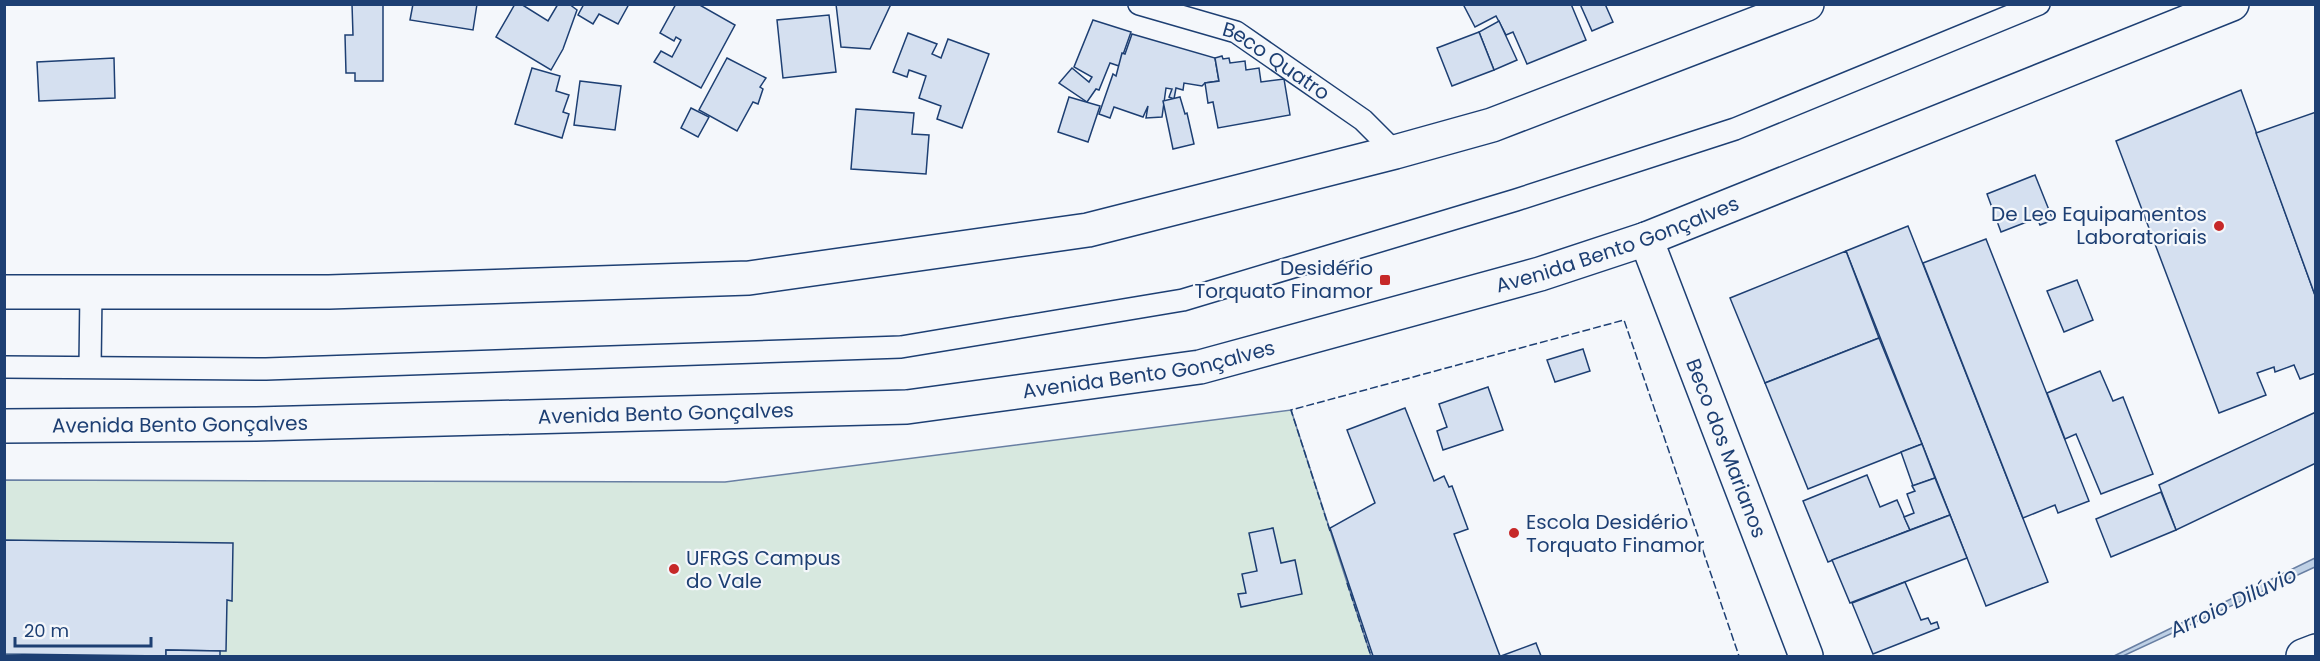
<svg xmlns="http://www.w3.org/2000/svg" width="2320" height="661" font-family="Poppins,sans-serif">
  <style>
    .green { fill: #d7e8df; stroke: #687fa3; stroke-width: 1.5 }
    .water { fill: #bed0e5; stroke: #687fa3; stroke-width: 1.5 }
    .building { fill: #d5e0f0; stroke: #1d3f73; stroke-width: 1.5 }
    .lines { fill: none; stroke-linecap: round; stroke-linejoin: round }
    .lane-casing { stroke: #1d3f73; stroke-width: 24 }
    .street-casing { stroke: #1d3f73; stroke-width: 36 }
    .primary-casing { stroke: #1d3f73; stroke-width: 36 }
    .lane { stroke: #f4f7fb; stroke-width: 21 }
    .street { stroke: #f4f7fb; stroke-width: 33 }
    .primary { stroke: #f4f7fb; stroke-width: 33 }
    .fence { stroke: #1d3f73; stroke-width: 1.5; stroke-dasharray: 8 3; stroke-linecap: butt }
    .poi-dot { fill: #c62828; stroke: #f4f7fb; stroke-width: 2 }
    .labels { text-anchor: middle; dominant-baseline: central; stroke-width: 4.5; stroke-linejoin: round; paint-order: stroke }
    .street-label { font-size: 20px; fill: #1d3f73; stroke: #f4f7fb }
    .poi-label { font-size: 20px; fill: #1d3f73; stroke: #f4f7fb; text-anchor: end }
    .water-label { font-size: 21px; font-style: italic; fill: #1d3f73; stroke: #f4f7fb }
  </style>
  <rect width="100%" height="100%" fill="#f4f7fb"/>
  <!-- green -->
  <polygon class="green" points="1291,410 1371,656 5,656 5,480 725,482"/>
  <!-- water -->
  <polygon class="water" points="2315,558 2315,567 2123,656 2114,656"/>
  <!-- building -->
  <g class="building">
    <polygon points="352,4 383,4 383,81 355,81 355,73 346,73 345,35 353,35"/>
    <polygon points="413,4 477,4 473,30 410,20"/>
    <polygon points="515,4 521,4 548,21 558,4 569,4 577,10 563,49 551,70 496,37"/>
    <polygon points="584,4 629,4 618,24 599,14 593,24 578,15"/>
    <polygon points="676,4 698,4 735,25 701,88 654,62 661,51 672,57 681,40 676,37 674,41 660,33"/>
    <polygon points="836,4 891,4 870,49 841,47"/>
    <polygon points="1463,4 1571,4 1586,40 1527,64 1513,32 1506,35 1496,16 1475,27"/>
    <polygon points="1580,4 1605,4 1613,22 1592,31"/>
    <polygon points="829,15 836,72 783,78 777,20"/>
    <polygon points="1093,20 1131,32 1119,66 1110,63 1099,90 1096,89 1087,102 1059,83 1072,68 1089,82 1092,77 1074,67"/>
    <polygon points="1499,21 1517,60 1494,70 1479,32"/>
    <polygon points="1479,32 1494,70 1452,86 1437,48"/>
    <polygon points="908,33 937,44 932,54 941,58 948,39 989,54 962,128 937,119 941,106 919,98 926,76 909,70 907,77 893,72"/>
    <polygon points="1132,34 1215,58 1219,81 1205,83 1202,86 1184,83 1183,90 1176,88 1174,99 1169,97 1172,89 1166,88 1162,117 1146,118 1148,106 1143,117 1114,107 1110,118 1099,114 1113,74 1116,76 1122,53 1125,54"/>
    <polygon points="1222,56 1223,59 1229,58 1230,63 1245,61 1246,70 1259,68 1261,82 1284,79 1290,115 1218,128 1213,102 1208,103 1205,83 1219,81 1215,58"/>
    <polygon points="114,58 115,98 39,101 37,62"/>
    <polygon points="727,58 766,78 760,87 763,89 758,104 753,102 737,131 699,110"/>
    <polygon points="532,68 560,76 556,91 569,95 563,112 569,114 562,138 515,124"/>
    <polygon points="580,81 621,86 615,130 574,125"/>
    <polygon points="2241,90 2316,298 2316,373 2300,379 2294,365 2275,372 2274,367 2257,373 2266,395 2219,413 2116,141"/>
    <polygon points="1069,97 1100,106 1088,142 1058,132"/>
    <polygon points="1180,97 1185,114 1187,113 1194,144 1173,149 1163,101"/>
    <polygon points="691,108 709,117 698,137 681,128"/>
    <polygon points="856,109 914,113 912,134 929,135 926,174 851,169"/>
    <polygon points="2316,112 2316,298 2256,133"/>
    <polygon points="2035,175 2053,220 2040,225 2037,218 2001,232 1987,194"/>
    <polygon points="1908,226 2048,582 1986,606 1846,251"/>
    <polygon points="1986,239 2089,501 2058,513 2055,505 2023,518 1923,263"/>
    <polygon points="1846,251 1879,338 1765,383 1730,298"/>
    <polygon points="2077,280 2093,320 2064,332 2047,291"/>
    <polygon points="1879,338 1922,444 1808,489 1765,383"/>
    <polygon points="1583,349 1590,371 1555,382 1547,360"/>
    <polygon points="2100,371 2113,401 2123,397 2153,474 2101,494 2076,434 2065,439 2047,393"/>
    <polygon points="1488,387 1503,430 1443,450 1437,431 1447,427 1439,404"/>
    <polygon points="1405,408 1434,481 1444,476 1449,487 1452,486 1468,529 1454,534 1500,656 1373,656 1330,528 1375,503 1347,430"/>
    <polygon points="2316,412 2316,463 2176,530 2159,485"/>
    <polygon points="1922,444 1935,478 1913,486 1901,452"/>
    <polygon points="1867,475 1880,507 1897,500 1910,530 1828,562 1803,501"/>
    <polygon points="1935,478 1950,515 1910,530 1904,517 1914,513 1907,494 1915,491 1912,486"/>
    <polygon points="2161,492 2176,530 2111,557 2096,519"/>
    <polygon points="1950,515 1967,558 1850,603 1832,560"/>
    <polygon points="1273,528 1281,563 1295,560 1302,594 1241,607 1238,594 1246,593 1242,574 1257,571 1249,533"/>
    <polygon points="4,540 233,543 232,601 227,600 226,651 166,650 166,656 4,654"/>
    <polygon points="1905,582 1921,620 1928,618 1931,624 1937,622 1939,628 1873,654 1852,603"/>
    <polygon points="1536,643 1541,656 1501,656"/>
    <polygon points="166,650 220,651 220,656 166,656"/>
  </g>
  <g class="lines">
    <!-- lane casing -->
    <g class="lane-casing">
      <g id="lane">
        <path id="s1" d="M 1139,4 L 1236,32 L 1363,120 L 1395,152"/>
        <polyline points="4,367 266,369 901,347 1183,300 1516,200 1735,129 2039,4"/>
        <polyline points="90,367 91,292"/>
      </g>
    </g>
    <!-- street casing -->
    <g class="street-casing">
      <g id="street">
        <path id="s2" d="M 1646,239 L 1806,656"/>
        <polyline points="2303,656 2316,651"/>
      </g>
    </g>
    <!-- primary casing -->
    <g class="primary-casing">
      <g id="primary">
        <polyline points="4,292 329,292 749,278 1088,230 1395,152 1492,125 1807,4"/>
        <path id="s3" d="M 4,426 L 256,424 L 907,407 L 1200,367 L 1540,274 L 1646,239 L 2232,4"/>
      </g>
    </g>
    <!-- lane -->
    <use href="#lane" class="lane"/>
    <!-- street -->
    <use href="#street" class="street"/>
    <!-- primary -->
    <use href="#primary" class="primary"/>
    <!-- fence -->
    <g class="fence">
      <polyline points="1330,531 1291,410 1624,320 1739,656"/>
      <polyline points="1347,583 1371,656"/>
    </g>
  </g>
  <!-- markers -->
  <g class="poi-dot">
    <circle cx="2219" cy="226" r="6"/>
    <rect x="1379" y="274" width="12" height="12" rx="3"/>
    <circle cx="1514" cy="533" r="6"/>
    <circle cx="674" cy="569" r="6"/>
  </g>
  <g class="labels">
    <!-- street labels -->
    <g class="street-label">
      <text stroke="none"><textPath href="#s1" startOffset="150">Beco Quatro</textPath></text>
      <text stroke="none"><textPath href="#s3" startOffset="1634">Avenida Bento Gonçalves</textPath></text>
      <text stroke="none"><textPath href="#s3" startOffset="1148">Avenida Bento Gonçalves</textPath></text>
      <text stroke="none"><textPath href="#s3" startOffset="662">Avenida Bento Gonçalves</textPath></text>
      <text stroke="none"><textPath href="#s3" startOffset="176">Avenida Bento Gonçalves</textPath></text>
      <text stroke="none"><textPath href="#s2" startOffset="224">Beco dos Marianos</textPath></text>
    </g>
    <!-- poi labels -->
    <g class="poi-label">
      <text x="2207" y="214">De Leo Equipamentos<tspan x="2207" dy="23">Laboratoriais</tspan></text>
      <text x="1373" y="268">Desidério<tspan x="1373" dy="23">Torquato Finamor</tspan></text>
      <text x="1526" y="522" text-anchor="start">Escola Desidério<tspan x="1526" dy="23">Torquato Finamor</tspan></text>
      <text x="686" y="558" text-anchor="start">UFRGS Campus<tspan x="686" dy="23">do Vale</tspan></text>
    </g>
    <!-- water labels -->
    <g class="water-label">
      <text transform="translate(2233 602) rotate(-25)">Arroio Dilúvio</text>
    </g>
  </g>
  <!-- border -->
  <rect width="2320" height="661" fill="none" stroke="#1d3f73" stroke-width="12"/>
  <!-- scale -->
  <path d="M15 637v9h136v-9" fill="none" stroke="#1d3f73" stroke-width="3"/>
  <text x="24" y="637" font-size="18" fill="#1d3f73" stroke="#f4f7fb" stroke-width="4.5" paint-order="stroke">20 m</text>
</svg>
